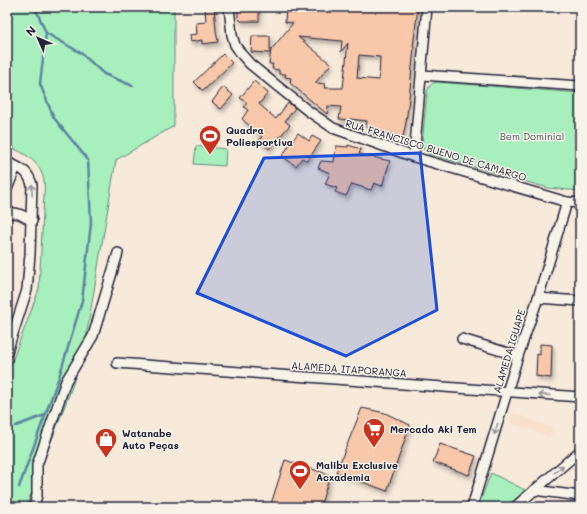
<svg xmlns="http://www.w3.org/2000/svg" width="587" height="514" font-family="Mali,sans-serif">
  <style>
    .built { fill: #f8e0cc }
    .green { fill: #a7efbd; stroke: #64887c }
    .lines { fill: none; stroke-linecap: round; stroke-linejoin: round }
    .stream { stroke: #5d84a2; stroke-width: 2.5 }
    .building { fill: #f9c7a9; stroke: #22223b; fill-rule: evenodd; filter: url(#shadow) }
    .minor-casing { stroke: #22223b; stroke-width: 12 }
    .minor { stroke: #f7f3e8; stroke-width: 9 }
    .oneway { stroke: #97959a }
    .marked { fill: #1d4ed8; fill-opacity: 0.2; stroke: #1d4ed8; stroke-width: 3; stroke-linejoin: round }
    .labels { text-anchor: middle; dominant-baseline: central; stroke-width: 3; stroke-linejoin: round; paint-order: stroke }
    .poi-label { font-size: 10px; font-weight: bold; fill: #22223b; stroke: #f7f3e8; text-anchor: start }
    .park-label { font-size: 10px; fill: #43555c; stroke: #f7f3e8 }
    .street-label { font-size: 10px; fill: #22223b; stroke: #f7f3e8 }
  </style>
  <defs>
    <filter id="shadow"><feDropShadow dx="2" dy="3.5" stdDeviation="2" flood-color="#0004"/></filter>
  </defs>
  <rect width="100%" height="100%" fill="#f7eadb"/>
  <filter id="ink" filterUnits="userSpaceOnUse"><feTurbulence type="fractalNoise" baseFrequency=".025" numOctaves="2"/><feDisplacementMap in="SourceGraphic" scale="8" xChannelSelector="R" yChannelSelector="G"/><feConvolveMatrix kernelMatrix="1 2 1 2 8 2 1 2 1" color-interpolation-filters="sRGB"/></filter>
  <g filter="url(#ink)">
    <!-- built -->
    <polygon class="built" points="513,413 553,428 550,437 510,423"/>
    <!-- green -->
    <g class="green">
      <path d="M 7,7 L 174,7 L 174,126 L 116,160 L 84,350 L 72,387 L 26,507 L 7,507 L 7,375 L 39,289 L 44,194 C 44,190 45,185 44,181 C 40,161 25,153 7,146 Z"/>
      <path d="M 437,82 L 580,93 L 580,191 L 548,188 L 428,154 L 424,150 L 422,144 L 427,92 C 429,86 430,84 437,82 Z"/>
      <polygon points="196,146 226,149 225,166 194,164"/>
      <polygon points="491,473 525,490 507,507 478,507"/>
    </g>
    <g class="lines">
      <!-- stream -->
      <g class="stream">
        <polyline points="46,33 81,53 104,74 133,86"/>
        <polyline points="16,426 45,415"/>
        <polyline points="19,487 59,377 82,301 91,223 88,160 54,118 40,84 46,33 35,7"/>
      </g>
    </g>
    <!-- building -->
    <g class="building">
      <polygon points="205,7 214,7 216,31 218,42 202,44 202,40 190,42 189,35 197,34 196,23 206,22"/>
      <polygon points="238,7 259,7 259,21 241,21 238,18"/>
      <path d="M 286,7 L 418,7 L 413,47 L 414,47 L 411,78 L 409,98 L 406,122 L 403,137 L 375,131 L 366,127 L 367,121 L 350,119 L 350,120 L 339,119 L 341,107 L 328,106 L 327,114 L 290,83 L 291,78 L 285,77 L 286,74 L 279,74 L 279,70 L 272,69 L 273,64 L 269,64 L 271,50 L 293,23 L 285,22 ZM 298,37 L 342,41 L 341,52 L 348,43 L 343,88 L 324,88 L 325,84 L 315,83 L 331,64 ZM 359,55 L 380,57 L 379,80 L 357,78 Z"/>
      <polygon points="252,36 270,36 270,53 251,52"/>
      <polygon points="223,54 232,63 203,91 194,82"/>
      <polygon points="254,81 268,93 259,104 276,119 288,103 295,108 285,121 290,125 269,149 259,140 262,137 242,119 248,110 244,107 247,103 240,98"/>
      <polygon points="223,87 233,95 221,109 212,102"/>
      <polygon points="298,133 309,141 312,136 321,141 307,161 302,158 296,166 282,156"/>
      <polygon points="348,145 361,149 359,154 390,161 382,186 374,183 371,190 352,184 346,196 335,192 337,188 325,184 330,173 318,168 321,161 334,162 336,146 348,147"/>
      <polygon points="540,344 552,345 551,378 536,376 537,354 540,355"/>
      <polygon points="362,408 385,413 410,425 387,491 336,472"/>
      <polygon points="440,444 476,456 469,475 433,462"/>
      <polygon points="285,460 330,475 320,507 270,507"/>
    </g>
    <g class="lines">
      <!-- minor casing -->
      <g class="minor-casing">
        <g id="minor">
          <polyline points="229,7 232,35 235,45 242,55 250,64 307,110 333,128 414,157 567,202 580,203"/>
          <polyline points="422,75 580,86"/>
          <polyline points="414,157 427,7"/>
          <path d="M 7,162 C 21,169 28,170 32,185 L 30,254 L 27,290 L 7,352"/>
          <polyline points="7,189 16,167"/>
          <path d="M 7,214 C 18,211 23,216 32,221"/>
          <polyline points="538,298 580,301"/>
          <polyline points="462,339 518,356"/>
          <polyline points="117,363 580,397"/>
          <polyline points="534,490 580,496"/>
          <polyline points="34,507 37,495 37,465 66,381 93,336 118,253"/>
          <polyline points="472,507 518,356 538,298 567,202"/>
          <polyline points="515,507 580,451"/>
        </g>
      </g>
      <!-- minor -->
      <use href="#minor" class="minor"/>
    </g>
    <!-- one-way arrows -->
    <defs><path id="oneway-shaft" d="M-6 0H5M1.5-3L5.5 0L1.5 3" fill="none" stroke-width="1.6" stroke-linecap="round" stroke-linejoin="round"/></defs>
    <g class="oneway">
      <use href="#oneway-shaft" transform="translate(32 190) rotate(-91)"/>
      <use href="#oneway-shaft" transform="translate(544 395) rotate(-176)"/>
      <use href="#oneway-shaft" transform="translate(496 429) rotate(107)"/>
      <use href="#oneway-shaft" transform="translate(559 469) rotate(-40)"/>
    </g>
  </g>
  <!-- marked area -->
  <path class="marked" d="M 420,153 L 437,310 L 346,356 L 197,293 L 264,158 Z"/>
  <!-- icons -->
  <defs>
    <g id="stadium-pin" transform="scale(1.15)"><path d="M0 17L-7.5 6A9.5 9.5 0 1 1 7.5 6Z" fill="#c8321e" stroke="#f7f3e8"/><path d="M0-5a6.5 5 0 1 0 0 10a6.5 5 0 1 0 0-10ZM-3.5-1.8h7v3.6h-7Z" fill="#fff"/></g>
    <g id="supermarket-pin" transform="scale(1.15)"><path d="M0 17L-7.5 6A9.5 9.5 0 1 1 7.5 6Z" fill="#c8321e" stroke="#f7f3e8"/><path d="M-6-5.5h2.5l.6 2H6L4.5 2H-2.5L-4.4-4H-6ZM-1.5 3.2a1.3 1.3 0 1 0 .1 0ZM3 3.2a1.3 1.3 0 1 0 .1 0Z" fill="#fff"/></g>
    <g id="shop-pin" transform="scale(1.15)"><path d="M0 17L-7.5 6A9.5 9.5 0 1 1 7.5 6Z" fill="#c8321e" stroke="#f7f3e8"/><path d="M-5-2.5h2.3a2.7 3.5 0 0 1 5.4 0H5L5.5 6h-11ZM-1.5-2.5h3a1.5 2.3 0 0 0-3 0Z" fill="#fff"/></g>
  </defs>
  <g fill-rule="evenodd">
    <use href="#stadium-pin" x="210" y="136"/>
    <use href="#supermarket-pin" x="374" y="429"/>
    <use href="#shop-pin" x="106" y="439"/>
    <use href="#stadium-pin" x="300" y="471"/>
  </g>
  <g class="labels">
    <!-- poi labels -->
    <g class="poi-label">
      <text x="226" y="130">Quadra<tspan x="226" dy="12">Poliesportiva</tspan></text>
      <text x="390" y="429">Mercado Aki Tem</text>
      <text x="122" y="433">Watanabe<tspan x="122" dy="12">Auto Peças</tspan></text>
      <text x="316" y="465">Malibu Exclusive<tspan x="316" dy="12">Acxademia</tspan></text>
    </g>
    <!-- park labels -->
    <g class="park-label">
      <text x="532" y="136">Bem Dominial</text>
    </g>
    <!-- street labels -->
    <g class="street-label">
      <text transform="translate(436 150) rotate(17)">RUA FRANCISCO BUENO DE CAMARGO</text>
      <text transform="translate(509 351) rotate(-73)">ALAMEDA IGUAPE</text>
      <text transform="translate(349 369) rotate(4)">ALAMEDA ITAPORANGA</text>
    </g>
  </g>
  <!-- margin -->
  <rect width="587" height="514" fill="none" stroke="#f7f3e8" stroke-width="24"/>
  <rect x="12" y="12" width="563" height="490" fill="none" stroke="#22223b" stroke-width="1.5" filter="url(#ink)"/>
  <!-- north arrow -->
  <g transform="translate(38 38) rotate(315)" stroke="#f7f3e8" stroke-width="3" paint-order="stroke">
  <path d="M0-3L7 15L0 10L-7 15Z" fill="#22223b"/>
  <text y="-6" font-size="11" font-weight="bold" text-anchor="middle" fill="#22223b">N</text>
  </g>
</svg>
